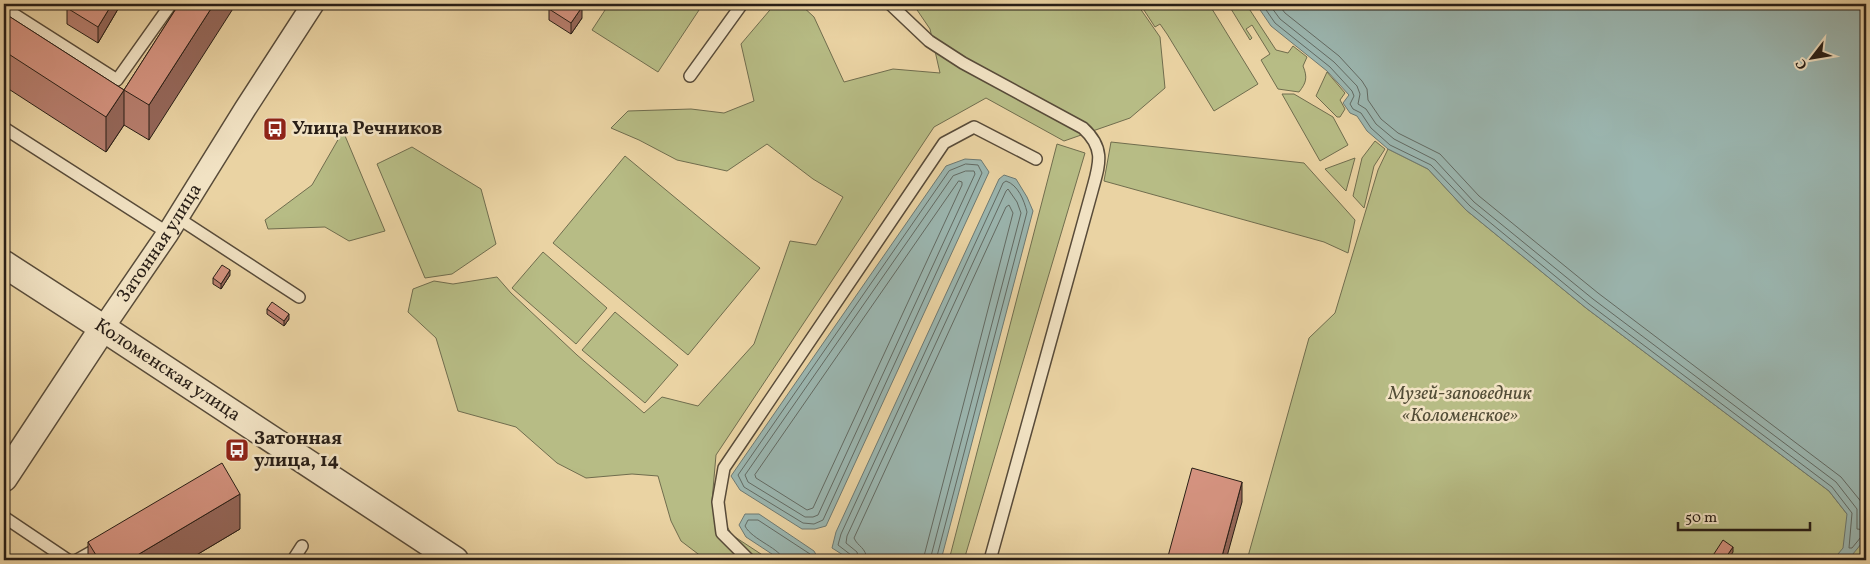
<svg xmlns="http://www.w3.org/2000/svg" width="1870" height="564" font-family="Vollkorn,serif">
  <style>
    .green { fill: #b7bc85; stroke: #706d4e }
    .water { fill: #9bb6b0; stroke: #6d7972 }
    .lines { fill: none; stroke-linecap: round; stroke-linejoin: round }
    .shore { stroke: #626a63; stroke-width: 1 }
    .service-casing { stroke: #584b39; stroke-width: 14 }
    .minor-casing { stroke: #584b39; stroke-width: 24 }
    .tertiary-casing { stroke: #584b39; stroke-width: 29 }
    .service { stroke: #f1e2c3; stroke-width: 11 }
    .minor { stroke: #f1e2c3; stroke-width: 21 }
    .tertiary { stroke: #f1e2c3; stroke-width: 26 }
    .wall { fill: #b77e6e; stroke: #281e16 }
    .shaded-wall { fill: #95675a; stroke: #281e16 }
    .building { fill: #d59380; stroke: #281e16 }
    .labels { text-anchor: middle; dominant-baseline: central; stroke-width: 5; stroke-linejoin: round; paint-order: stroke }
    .poi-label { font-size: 19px; font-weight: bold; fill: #281e16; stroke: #f1e2c3; text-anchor: start }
    .street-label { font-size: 19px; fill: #281e16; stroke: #f1e2c3 }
    .park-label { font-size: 19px; font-style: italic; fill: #534d37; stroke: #f1e2c3 }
  </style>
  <rect width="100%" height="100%" fill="#ead3a3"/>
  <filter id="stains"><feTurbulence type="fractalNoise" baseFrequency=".004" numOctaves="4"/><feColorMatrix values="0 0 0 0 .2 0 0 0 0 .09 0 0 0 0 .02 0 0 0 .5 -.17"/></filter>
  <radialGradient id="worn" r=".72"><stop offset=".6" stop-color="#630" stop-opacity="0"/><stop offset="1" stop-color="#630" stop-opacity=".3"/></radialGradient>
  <!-- green -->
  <g class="green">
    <polygon points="609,4 703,4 658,72 592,30"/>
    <polygon points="775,4 800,4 814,17 844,82 893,69 940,73 930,29 913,4 1137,4 1160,37 1165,88 1130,118 1064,141 986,98 934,127 716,455 712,501 732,535 770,560 706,560 681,541 671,521 658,476 632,474 586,478 557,463 516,427 458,411 436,338 408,312 413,289 434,281 453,284 497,277 511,293 577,355 644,413 662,397 698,406 754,344 790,241 816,245 843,197 813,179 767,144 727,171 677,160 639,140 611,128 628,111 691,109 724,113 754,101 741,44"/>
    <polygon points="1140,4 1218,4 1212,9 1258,84 1214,111 1167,34 1160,24 1155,27"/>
    <path d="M 1228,4 L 1246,4 L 1276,50 L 1288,53 L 1293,46 L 1307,57 L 1303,66 C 1308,78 1306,83 1299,92 L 1278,89 L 1261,60 L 1270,54 L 1252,25 L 1246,29 L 1252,38 L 1250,40 Z"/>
    <polygon points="1327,72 1345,93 1340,100 1345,109 1340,117 1337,117 1316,96"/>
    <polygon points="1282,94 1294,94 1333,117 1348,145 1320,161"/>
    <polygon points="343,131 385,231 349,241 325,227 268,229 265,220 312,185"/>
    <polygon points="1375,141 1385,149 1374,166 1364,208 1353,196 1362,158"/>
    <polygon points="1111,142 1304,163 1355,220 1348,253 1324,242 1104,181"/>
    <polygon points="1057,144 1085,153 964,560 949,560"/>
    <polygon points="412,147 481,189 496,244 452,274 425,278 377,164"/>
    <polygon points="1388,149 1428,169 1466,210 1586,308 1829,491 1847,514 1866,518 1866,560 1247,560 1309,338 1335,313 1378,170"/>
    <polygon points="625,156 760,268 688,355 553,243"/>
    <polygon points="1355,158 1346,191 1325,169"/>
    <polygon points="543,252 607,308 576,344 512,288"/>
    <polygon points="615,312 678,365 645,403 582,350"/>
  </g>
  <!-- water -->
  <g class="water">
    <polygon points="1256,4 1866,4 1866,538 1848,560 1833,560 1843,548 1847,514 1829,491 1586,308 1466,210 1428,169 1388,149 1367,131 1357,116 1350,113 1343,103 1349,95 1327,71 1271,26"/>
    <polygon points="965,159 981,160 989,172 826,526 815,529 802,529 740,490 731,476 946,166"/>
    <polygon points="1004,175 1016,179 1027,197 1033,211 941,560 851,560 832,548 836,532 999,179"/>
    <polygon points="745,514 759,514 814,551 819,560 781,560 746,537 739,525"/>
  </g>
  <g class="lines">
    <!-- shore -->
    <g class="shore">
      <polyline points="1262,4 1275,23 1330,67 1352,91 1354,96 1350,104 1353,109 1361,113 1371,128 1390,145 1431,165 1470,206 1589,304 1832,487 1852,513 1849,548 1852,548 1861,537 1866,536"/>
      <polyline points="1269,4 1280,19 1334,62 1357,86 1360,94 1358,104 1366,109 1376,124 1394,139 1435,160 1474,202 1593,299 1836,482 1857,509 1857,529 1866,530"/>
      <polyline points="1278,4 1285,13 1339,56 1362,81 1367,89 1368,100 1381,119 1398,133 1440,154 1479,196 1598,293 1841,477 1863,504 1866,521"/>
      <polygon points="966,164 978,165 982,173 823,520 814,524 803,523 744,487 738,475 949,171"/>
      <polygon points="966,171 974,171 975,174 818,515 813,517 805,517 748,482 745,475 953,176"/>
      <polygon points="959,181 962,182 962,185 813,508 807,510 756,478 755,475"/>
      <path d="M 783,560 C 782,549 752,540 745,526 L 748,520 L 758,520 L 810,554 L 814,560"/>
      <path d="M 853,560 L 851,555 L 838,545 L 841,534 L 1003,183 L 1006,181 C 1018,185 1024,200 1027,212 L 936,560"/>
      <polyline points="859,560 857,552 846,543 847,536 1006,191 1008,189 1017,202 1021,213 930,560"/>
      <path d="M 867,560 C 866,547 858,547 854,538 L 1006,207 L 1009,205 L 1013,213 L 923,560"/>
    </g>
    <!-- service casing -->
    <g class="service-casing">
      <g id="service">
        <path d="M 890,4 L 929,41 L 963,63 L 1083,128 C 1106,149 1099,165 1092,191 L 990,560"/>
        <polyline points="4,8 117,80 171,4"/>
        <polyline points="690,76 742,4"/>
        <polyline points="4,128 168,233"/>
        <polyline points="178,218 299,297"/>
        <polyline points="4,517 68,560"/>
        <polyline points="77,560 100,547"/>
        <polyline points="293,560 302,546"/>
        <polyline points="749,560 722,533 718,502 724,468 944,143 974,127 1036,159"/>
      </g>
    </g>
    <!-- minor casing -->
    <g class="minor-casing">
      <g id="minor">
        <path id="s1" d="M 103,328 L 168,233 L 245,109 L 313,4"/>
      </g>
    </g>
    <!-- tertiary casing -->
    <g class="tertiary-casing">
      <g id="tertiary">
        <path id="s2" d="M 4,264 L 103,328 L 455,560"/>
        <polyline points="4,478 103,328"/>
      </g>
    </g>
    <!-- service -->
    <use href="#service" class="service"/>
    <!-- minor -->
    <use href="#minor" class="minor"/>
    <!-- tertiary -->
    <use href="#tertiary" class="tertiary"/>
  </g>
  <!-- wall -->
  <g class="wall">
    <polygon points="121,4 98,43 67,24 67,8"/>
    <polygon points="179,4 149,140 124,125 106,152 4,86 4,13 124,90"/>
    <polygon points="549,9 582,18 571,34 549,20"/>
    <polygon points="230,275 221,289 213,284 213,278"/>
    <polygon points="267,309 289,319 284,326 267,314"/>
    <polygon points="240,529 188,560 88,560 88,542"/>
  </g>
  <!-- shaded-wall -->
  <g class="shaded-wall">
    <polygon points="112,4 121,4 98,43 98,27"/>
    <polygon points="214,4 236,4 149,140 149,105"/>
    <polygon points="582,7 582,18 571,34 571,23"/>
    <polygon points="124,90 124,125 106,152 106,117"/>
    <polygon points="230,270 230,275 221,289 221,284"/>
    <polygon points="289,314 289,319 284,326 284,321"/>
    <polygon points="1242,482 1242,502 1226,560 1221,560"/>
    <polygon points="240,494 240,529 188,560 129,560"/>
    <polygon points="1733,547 1733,552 1728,560 1724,560"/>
  </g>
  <!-- building -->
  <g class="building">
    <polygon points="69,4 112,4 98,27 67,8"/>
    <polygon points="179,4 214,4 149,105 124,90"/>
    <polygon points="553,4 576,4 582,7 571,23 549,9"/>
    <polygon points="4,13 124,90 106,117 4,51"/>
    <polygon points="222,265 230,270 221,284 213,278"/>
    <polygon points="272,302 289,314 284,321 267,309"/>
    <polygon points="222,463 240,494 129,560 99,560 88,542"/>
    <polygon points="1192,468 1242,482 1221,560 1167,560"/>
    <polygon points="1723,540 1733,547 1724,560 1710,560"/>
  </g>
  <!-- icons -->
  <defs>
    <g id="bus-square" transform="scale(1.25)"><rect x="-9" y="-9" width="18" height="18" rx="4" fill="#8f2418" stroke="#f1e2c3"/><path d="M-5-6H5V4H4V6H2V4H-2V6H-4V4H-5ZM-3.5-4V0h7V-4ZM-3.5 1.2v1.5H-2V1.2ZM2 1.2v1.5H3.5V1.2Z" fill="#fff"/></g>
  </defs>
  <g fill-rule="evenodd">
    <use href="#bus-square" x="275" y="129"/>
    <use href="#bus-square" x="237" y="450"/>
  </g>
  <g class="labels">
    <!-- poi labels -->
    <g class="poi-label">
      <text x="292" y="129">Улица Речников</text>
      <text x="254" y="439">Затонная<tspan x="254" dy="22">улица, 14</tspan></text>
    </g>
    <!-- street labels -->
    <g class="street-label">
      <text stroke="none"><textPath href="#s1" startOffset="102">Затонная улица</textPath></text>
      <text stroke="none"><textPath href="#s2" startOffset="195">Коломенская улица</textPath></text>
    </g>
    <!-- park labels -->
    <g class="park-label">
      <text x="1460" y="394">Музей-заповедник<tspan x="1460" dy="22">«Коломенское»</tspan></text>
    </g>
  </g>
  <!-- margin -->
  <rect width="1870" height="564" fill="none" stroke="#ead3a3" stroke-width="20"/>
  <rect x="5" y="5" width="1860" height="554" fill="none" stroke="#281e16" stroke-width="2.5"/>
  <rect x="10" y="10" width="1850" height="544" fill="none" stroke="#281e16"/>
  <!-- north arrow -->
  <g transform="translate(1812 58) rotate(239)" stroke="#f1e2c3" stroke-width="4" paint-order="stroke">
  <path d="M0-4L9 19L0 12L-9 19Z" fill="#281e16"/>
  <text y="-8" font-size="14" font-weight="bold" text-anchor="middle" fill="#281e16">С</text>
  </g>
  <!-- scale -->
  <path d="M1678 522v8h132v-8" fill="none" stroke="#281e16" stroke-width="2.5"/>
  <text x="1685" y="522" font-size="15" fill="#281e16" stroke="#f1e2c3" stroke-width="4" paint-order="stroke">50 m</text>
  <rect width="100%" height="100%" filter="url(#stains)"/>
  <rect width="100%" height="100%" fill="url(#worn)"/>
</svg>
